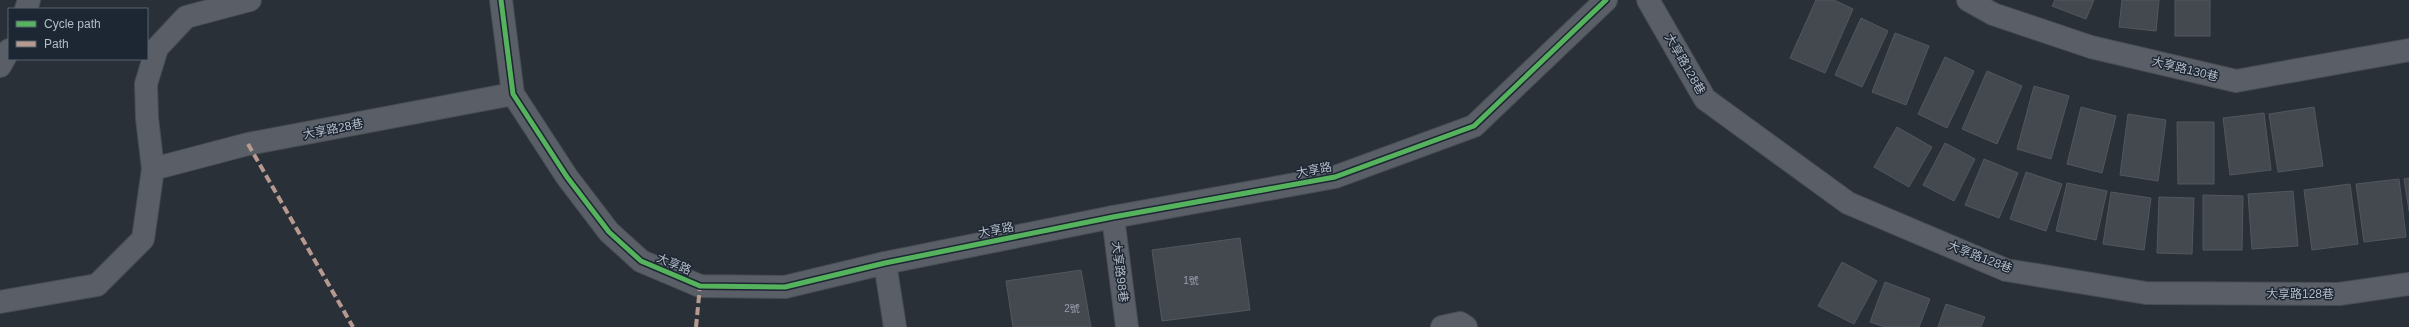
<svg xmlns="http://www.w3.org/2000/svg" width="2409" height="327" font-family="Arial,'Noto Sans TC',sans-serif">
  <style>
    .building { fill: #444950; stroke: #52575f }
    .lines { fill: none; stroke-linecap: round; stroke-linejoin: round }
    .minor-casing { stroke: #484c53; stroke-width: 24 }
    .minor { stroke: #5a5e66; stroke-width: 22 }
    .quiet { stroke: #b69a8f; stroke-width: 4; stroke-dasharray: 8 4; stroke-linecap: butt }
    .cycleway-casing { stroke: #1d2633; stroke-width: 8 }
    .cycleway { stroke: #56b35d; stroke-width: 5 }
    .labels { text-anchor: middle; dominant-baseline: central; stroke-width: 3; stroke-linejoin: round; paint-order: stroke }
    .number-label { font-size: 10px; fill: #989fab }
    .street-label { font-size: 12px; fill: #b4bcc9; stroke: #1d2633 }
  </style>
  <rect width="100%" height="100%" fill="#2a3038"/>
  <!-- building -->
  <g class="building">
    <polygon points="1816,0 1834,0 1853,9 1825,73 1790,58"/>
    <polygon points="2055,0 2094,0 2086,19 2052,6"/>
    <polygon points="2122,0 2159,0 2156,31 2119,27"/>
    <rect x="2175" y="0" width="35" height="36"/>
    <polygon points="1861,18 1888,31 1862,87 1835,75"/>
    <polygon points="1895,33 1929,46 1906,105 1872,92"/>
    <polygon points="1945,57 1974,71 1947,128 1918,114"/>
    <polygon points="1987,71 2022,86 1997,144 1962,129"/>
    <polygon points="2034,86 2069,96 2051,159 2017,149"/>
    <polygon points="2081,107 2116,116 2102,173 2067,164"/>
    <polygon points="2314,107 2323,166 2278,172 2269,114"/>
    <polygon points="2264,113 2271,170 2230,175 2223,118"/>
    <polygon points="2128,114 2166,120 2158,181 2120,175"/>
    <polygon points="2177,122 2214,122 2214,184 2178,184"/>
    <polygon points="1897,127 1932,147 1909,187 1874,167"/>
    <polygon points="1945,143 1975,159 1954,201 1923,185"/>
    <polygon points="1984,159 2018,173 1999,218 1965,205"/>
    <polygon points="2026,172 2062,184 2046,231 2010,219"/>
    <polygon points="2409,178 2409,211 2404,179"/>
    <polygon points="2399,179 2406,237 2364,242 2356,184"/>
    <polygon points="2067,183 2107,191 2096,240 2056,231"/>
    <polygon points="2350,184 2358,244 2312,250 2304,190"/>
    <polygon points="2293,191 2298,246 2252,249 2248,194"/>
    <polygon points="2111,192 2151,198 2144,250 2103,244"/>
    <polygon points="2203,195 2243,196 2242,250 2203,250"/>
    <polygon points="2159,197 2194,198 2192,254 2157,253"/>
    <polygon points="1240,238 1250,310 1162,321 1152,250"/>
    <polygon points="1842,262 1877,281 1854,324 1818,306"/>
    <polygon points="1081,270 1091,327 1013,327 1006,281"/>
    <polygon points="1885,282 1930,299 1919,327 1885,327 1870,322"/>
    <polygon points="1946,304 1985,317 1981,327 1938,327"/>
  </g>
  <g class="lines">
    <!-- minor casing -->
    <g class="minor-casing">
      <g id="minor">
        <polyline points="501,0 513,94 567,177 609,232 641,261 700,286 785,287 885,263 1113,217 1335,177 1474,126 1606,0"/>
        <polyline points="1648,0 1705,99 1848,203 2006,270 2146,293 2339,294 2409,284"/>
        <polyline points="1968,0 1993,14 2091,47 2236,81 2409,50"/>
        <polyline points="26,9 29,0"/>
        <polyline points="0,66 9,50"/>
        <polyline points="153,169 248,144 513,94"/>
        <polyline points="1113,217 1127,327"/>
        <polyline points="885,263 895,327"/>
        <polyline points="0,302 97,285 143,239 153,169 147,118 146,84 157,48 186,17 250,0"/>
        <polyline points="1442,327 1460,323 1466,327"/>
      </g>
    </g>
    <!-- minor -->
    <use href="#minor" class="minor"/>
    <!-- quiet -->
    <g class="quiet">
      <polyline points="248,144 353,327"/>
      <polyline points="696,327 700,286"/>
    </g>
    <!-- cycleway casing -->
    <g class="cycleway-casing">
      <polyline id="cycleway" points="501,0 513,94 567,177 609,232 641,261 700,286 785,287 885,263 1113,217 1335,177 1474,126 1606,0"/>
    </g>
    <!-- cycleway -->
    <use href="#cycleway" class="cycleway"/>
  </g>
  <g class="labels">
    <!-- number labels -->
    <g class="number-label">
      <text x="1191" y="280">1號</text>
      <text x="1072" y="308">2號</text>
    </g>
    <!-- street labels -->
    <g class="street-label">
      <text transform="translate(1685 64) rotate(60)">大享路128巷</text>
      <text transform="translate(2185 69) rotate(14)">大享路130巷</text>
      <text transform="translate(333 129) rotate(-11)">大享路28巷</text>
      <text transform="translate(1314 170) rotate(-11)">大享路</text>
      <text transform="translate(996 230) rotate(-11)">大享路</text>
      <text transform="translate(1980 257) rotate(21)">大享路128巷</text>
      <text transform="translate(674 264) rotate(23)">大享路</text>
      <text transform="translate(1120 272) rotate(83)">大享路98巷</text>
      <text x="2300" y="294">大享路128巷</text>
    </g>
  </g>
  <!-- legend -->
  <rect x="8" y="8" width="140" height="52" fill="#1d2633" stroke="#59626f"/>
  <rect x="16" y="21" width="20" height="6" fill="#56b35d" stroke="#59626f"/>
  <text x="44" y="28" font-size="12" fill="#b4bcc9">Cycle path</text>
  <rect x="16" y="41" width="20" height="6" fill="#b69a8f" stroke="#59626f"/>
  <text x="44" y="48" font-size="12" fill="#b4bcc9">Path</text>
</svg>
